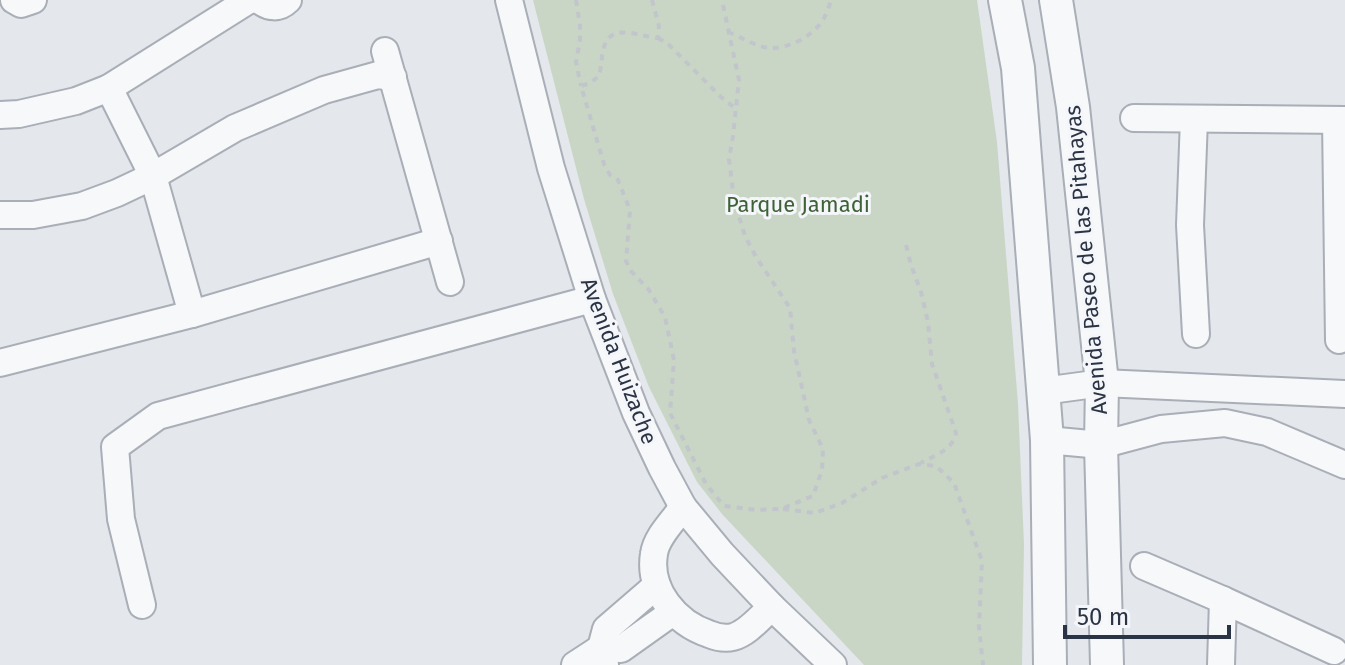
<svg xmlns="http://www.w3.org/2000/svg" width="1345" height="665" font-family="'Fira Sans',sans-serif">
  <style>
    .green { fill: #c9d6c5 }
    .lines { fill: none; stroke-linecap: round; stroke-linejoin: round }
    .minor-casing { stroke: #a9aeb7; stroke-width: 30 }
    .tertiary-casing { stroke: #a9aeb7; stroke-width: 36 }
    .path { stroke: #c2c5cb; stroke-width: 4; stroke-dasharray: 6 6; stroke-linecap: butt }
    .minor { stroke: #f7f8fa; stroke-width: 26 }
    .tertiary { stroke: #f7f8fa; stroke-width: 32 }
    .labels { text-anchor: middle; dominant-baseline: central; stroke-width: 6; stroke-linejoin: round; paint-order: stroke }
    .park-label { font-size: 22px; fill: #3f6138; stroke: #f4f6f9 }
    .street-label { font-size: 22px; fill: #2b3445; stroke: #f4f6f9 }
  </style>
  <rect width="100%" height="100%" fill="#e4e7ec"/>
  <!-- green -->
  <polygon class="green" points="533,0 977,0 997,142 1018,404 1024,544 1022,665 864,665 722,514 697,482 649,387 613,294 584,199"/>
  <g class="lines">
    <!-- minor casing -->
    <g class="minor-casing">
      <g id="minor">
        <polyline points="14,0 21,4 33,0"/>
        <path d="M 259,0 C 269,8 279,9 288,0"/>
        <polyline points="509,0 551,168 592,299 636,413 662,468 683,507 722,554 772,607 833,665"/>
        <polyline points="385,51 450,282"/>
        <polyline points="109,88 153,176 192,314"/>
        <polyline points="0,115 19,114 76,101 109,88 249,0"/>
        <polyline points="1134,118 1345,120"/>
        <polyline points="1194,119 1190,225 1196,334"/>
        <polyline points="1336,120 1339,340"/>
        <polyline points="0,215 33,215 82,206 117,193 153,176 235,128 324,90 378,75 393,77"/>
        <polyline points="0,363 192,314 439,241"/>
        <polyline points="1043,391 1102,383 1345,394"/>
        <polyline points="1047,440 1101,445 1161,429 1225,423 1267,432 1345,465"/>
        <path d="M 683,507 C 674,520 656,537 654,554 C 648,590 676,623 709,634 C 716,637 725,639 733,637 C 748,633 760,617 772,607"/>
        <polyline points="1144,566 1223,600 1334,651"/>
        <polyline points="142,605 121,519 115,447 158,416 592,299"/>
        <polyline points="575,665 601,648 621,649 673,612"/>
        <polyline points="605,665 601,648 606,629 657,585"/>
        <polyline points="1221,665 1223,600"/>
      </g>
    </g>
    <!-- tertiary casing -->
    <g class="tertiary-casing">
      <g id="tertiary">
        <polyline points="1005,0 1018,68 1047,440 1050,665"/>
        <polyline points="1056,0 1073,107 1102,383 1101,445 1107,665"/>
      </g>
    </g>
    <!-- path -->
    <g class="path">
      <polyline points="576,0 580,25 580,40 576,62 581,86"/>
      <path d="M 652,0 L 659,26 L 658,38 C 642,37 613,23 605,44 C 601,54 602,66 599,76 L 590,83 L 581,86 L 604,164 L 610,175 L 618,180 L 630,210 L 626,261 L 631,271 L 649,290 L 665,317 L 674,360 L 670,413 L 706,484 L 724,506 L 756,510 L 781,509 L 813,496 L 822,470 L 823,449 L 809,420 L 794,351 L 790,308 L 756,257 L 745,236 L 734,200 L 729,159 L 733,136 L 739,80 L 722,0"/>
      <path d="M 728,32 C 741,37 756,47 770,48 C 789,49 815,35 824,18 C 827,13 829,6 831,0"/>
      <polyline points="658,38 667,43 721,97 735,108"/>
      <path d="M 906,245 L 911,265 L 921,292 L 928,322 L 932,364 L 956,433 C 953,450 935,455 921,463"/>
      <polyline points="783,509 815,513 842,503 882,478 919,464 936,466 954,483 982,561 979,627 983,665"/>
    </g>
    <!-- minor -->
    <use href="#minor" class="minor"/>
    <!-- tertiary -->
    <use href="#tertiary" class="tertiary"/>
  </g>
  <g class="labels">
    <!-- park labels -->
    <g class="park-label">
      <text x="798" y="204">Parque Jamadi</text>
    </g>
    <!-- street labels -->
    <g class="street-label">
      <text transform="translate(1086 260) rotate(-95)">Avenida Paseo de las Pitahayas</text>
      <text transform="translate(619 361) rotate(69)">Avenida Huizache</text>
    </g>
  </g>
  <!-- scale -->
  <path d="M1065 625v12h164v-12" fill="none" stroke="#2b3445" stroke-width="4"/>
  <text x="1077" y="625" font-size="24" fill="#2b3445" stroke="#f4f6f9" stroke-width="6" paint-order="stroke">50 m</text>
</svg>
